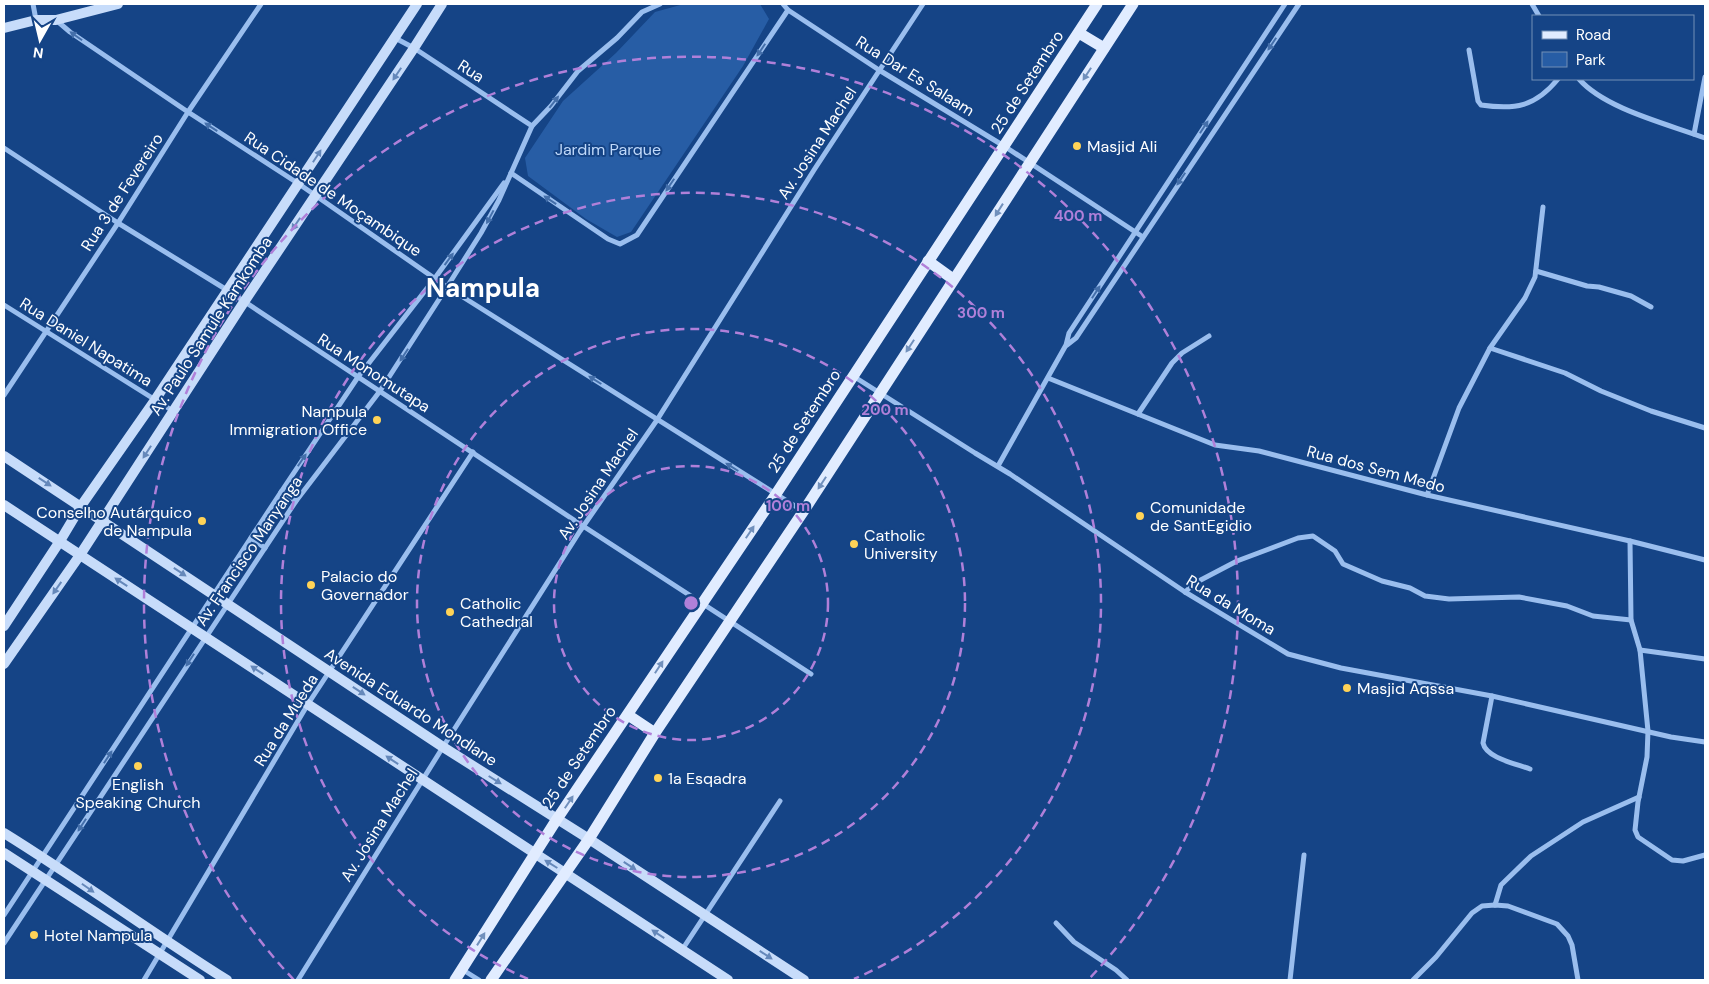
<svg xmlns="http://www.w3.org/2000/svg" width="1709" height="984" font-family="'DM Sans',sans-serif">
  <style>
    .green { fill: #275da5 }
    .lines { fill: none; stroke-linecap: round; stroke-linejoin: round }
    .street { stroke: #9abeee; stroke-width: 5 }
    .secondary { stroke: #c7dcfa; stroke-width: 10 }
    .primary { stroke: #e1ecff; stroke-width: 11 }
    .oneway { fill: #446faa }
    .oneway2 { fill: #6588ba }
    .oneway3 { fill: #7190bc }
    .ring { fill: none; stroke: #b080d9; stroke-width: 2.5; stroke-dasharray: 9 6 }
    .poi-dot { fill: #ffd357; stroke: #154486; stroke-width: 2 }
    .labels { text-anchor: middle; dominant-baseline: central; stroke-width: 4; stroke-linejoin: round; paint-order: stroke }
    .street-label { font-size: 16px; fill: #fff; stroke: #154486 }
    .poi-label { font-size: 16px; fill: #fff; stroke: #154486; text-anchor: start }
    .park-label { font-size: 16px; fill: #c0d9fa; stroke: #154486 }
    .town-label { font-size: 26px; font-weight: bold; fill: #fff; stroke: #154486 }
    .centre { fill: #b080d9; stroke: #154486; stroke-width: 2.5 }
    .ring-label { font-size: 15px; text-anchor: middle; font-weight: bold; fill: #b080d9; stroke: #154486; stroke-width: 4; stroke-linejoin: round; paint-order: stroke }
  </style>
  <rect width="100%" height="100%" fill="#154486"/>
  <!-- green -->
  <polygon class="green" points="684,4 760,4 769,19 743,66 631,232 617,237 586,219 528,176 525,158 563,101 616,53 655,12"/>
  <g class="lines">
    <!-- street -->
    <g class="street">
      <polyline points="33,4 36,20"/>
      <polyline points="783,4 788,10 879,70 1004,146 1143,237"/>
      <polyline points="1532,4 1539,16"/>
      <polyline points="56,20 70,32 188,112 299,184 447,287 803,511"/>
      <polyline points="395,38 414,48 532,126"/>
      <path d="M 1469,50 L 1478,101 L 1481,105 C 1515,110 1535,107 1558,79"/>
      <path d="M 1579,79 C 1605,109 1668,124 1705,138"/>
      <polyline points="1694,134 1705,77"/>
      <polyline points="4,148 118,223 227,290 583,526 811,674"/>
      <polyline points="511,173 608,239 620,244 637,235 788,10"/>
      <polyline points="1536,271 1587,286 1599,287 1631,296 1651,307"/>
      <polyline points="4,305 173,411"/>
      <polyline points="1067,345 1076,338 1299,4"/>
      <polyline points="1490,348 1565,373 1601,391 1651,411 1705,428"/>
      <polyline points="853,376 975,453 1010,474 1185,592 1288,654 1341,668 1492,696 1671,737 1705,742"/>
      <polyline points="1048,378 1215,445 1259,451 1427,495 1630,541 1705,560"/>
      <polyline points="4,395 118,223 188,112 261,4"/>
      <polyline points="1138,414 1172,363 1182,353 1209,336"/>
      <polyline points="998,466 1066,345 1069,333 1285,4"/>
      <polyline points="281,492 296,501"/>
      <polyline points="1427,495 1459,408 1490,348 1525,298 1535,277 1543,207"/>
      <polyline points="251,538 265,548"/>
      <polyline points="1630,541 1631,620 1640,650 1648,731 1647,757 1638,802 1635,830 1638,837 1672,860 1683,861 1705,855"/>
      <polyline points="1185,592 1195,583 1237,561 1298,538 1313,536 1335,551 1343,564 1382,581 1410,588 1425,596 1449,599 1519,597 1567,606 1593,616 1631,620"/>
      <polyline points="1640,650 1705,659"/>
      <path d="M 1492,696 L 1483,743 C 1486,758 1517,764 1530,769"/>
      <polyline points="1495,905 1501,885 1531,856 1583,822 1639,797"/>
      <polyline points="4,915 281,492 358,377 435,278 504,183"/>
      <polyline points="1056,923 1074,942 1116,970 1127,980"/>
      <polyline points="4,943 296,501 380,391 447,287 481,233 499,200 532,126 551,106 578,71 617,38 642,12 660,4"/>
      <polyline points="682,950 780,801"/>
      <polyline points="463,970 479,980"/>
      <polyline points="144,980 308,704 473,452"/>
      <polyline points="298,980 443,747 580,531 657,420 814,170 923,4"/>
      <polyline points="1290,980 1304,855"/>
      <polyline points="1413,980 1436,957 1472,913 1482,906 1495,905 1508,906 1557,924 1568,936 1572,945 1578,980"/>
    </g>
    <!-- secondary -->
    <g class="secondary">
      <polyline points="4,28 36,20 56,20 118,4"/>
      <polyline points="4,456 443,747 589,839 804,980"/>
      <polyline points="4,505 728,980"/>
      <polyline points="4,626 60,541 81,506 155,400 417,4"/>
      <polyline points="4,664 80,555 244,302 414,48 442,4"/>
      <path d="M 4,833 C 80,880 152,933 227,980"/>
      <polyline points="4,853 200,980"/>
    </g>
    <!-- primary -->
    <g class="primary">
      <polyline points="1079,33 1104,48"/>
      <polyline points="928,261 953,279"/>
      <polyline points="628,715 655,733"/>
      <polyline points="455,980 557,819 776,494 1097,4"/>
      <polyline points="491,980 589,839 655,733 803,512 1133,4"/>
    </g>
  </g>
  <!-- one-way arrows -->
  <defs><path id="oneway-solid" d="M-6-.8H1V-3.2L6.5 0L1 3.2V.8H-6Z" transform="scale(1.25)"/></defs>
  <g class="oneway">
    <use href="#oneway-solid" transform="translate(76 36) rotate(-145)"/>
    <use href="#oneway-solid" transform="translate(1272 44) rotate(124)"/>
    <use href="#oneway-solid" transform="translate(761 50) rotate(124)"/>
    <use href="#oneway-solid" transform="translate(554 102) rotate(-52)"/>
    <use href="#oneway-solid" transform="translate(211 127) rotate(-147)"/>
    <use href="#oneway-solid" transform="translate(1204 127) rotate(-57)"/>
    <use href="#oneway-solid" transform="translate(1181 179) rotate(124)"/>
    <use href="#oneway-solid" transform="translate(670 185) rotate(124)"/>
    <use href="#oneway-solid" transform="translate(550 200) rotate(-146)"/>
    <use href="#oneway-solid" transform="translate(490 217) rotate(118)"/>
    <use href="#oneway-solid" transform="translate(449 259) rotate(-54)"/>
    <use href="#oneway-solid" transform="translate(1096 292) rotate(-57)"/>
    <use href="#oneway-solid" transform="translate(404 355) rotate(123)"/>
    <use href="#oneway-solid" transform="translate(595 380) rotate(-148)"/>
    <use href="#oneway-solid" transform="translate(302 460) rotate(-56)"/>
    <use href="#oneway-solid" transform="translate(732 467) rotate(-148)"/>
    <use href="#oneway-solid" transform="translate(190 660) rotate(123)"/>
    <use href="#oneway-solid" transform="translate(108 757) rotate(-57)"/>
    <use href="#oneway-solid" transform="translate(82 825) rotate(123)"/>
  </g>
  <g class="oneway2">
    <use href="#oneway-solid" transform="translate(397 74) rotate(124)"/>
    <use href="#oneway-solid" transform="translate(317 156) rotate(-57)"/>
    <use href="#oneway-solid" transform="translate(296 224) rotate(124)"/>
    <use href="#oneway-solid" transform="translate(147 452) rotate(123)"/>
    <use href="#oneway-solid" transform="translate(45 482) rotate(33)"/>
    <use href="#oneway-solid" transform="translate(180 572) rotate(34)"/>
    <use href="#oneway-solid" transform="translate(121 582) rotate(-147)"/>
    <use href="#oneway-solid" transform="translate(57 588) rotate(125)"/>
    <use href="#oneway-solid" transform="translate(257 670) rotate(-147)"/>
    <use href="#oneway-solid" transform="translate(359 691) rotate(34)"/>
    <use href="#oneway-solid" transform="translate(392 760) rotate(-146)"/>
    <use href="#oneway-solid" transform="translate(495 780) rotate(32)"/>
    <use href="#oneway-solid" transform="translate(551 864) rotate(-148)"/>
    <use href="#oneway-solid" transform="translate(630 866) rotate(33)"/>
    <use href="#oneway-solid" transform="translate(88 888) rotate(35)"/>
    <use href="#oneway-solid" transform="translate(658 934) rotate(-147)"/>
    <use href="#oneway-solid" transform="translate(766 955) rotate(33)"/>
  </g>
  <g class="oneway3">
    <use href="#oneway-solid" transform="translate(1087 74) rotate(123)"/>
    <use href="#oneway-solid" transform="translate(999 210) rotate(122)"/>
    <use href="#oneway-solid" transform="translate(910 346) rotate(123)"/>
    <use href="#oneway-solid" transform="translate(822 483) rotate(123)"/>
    <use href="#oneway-solid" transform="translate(750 532) rotate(-56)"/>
    <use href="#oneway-solid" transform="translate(659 667) rotate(-57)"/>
    <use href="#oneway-solid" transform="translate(569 802) rotate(-56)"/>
    <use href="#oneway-solid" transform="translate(481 939) rotate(-58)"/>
  </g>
  <!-- distance rings -->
  <g class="ring">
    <circle cx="691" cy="603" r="137"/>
    <circle cx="691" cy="603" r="274"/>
    <path d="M528 979A410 410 0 1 1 854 979"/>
    <path d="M294 980A547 547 0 1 1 1088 980"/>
  </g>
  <!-- markers -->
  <g class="poi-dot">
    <circle cx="1077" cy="146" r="5"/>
    <circle cx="377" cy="420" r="5"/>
    <circle cx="1140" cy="516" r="5"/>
    <circle cx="202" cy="521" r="5"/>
    <circle cx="854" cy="544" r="5"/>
    <circle cx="311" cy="585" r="5"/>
    <circle cx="450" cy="612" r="5"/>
    <circle cx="1347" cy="688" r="5"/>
    <circle cx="138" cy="766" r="5"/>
    <circle cx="658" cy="778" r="5"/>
    <circle cx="34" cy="935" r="5"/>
  </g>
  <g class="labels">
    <!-- street labels -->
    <g class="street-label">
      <text transform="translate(471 71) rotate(33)">Rua</text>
      <text transform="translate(915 76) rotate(32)">Rua Dar Es Salaam</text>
      <text transform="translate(1027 82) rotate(-57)">25 de Setembro</text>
      <text transform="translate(817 143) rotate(-57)">Av. Josina Machel</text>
      <text transform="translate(122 192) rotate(-57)">Rua 3 de Fevereiro</text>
      <text transform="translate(333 194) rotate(34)">Rua Cidade de Moçambique</text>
      <text transform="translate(211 326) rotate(-57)">Av. Paulo Samule Kamkomba</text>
      <text transform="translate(86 342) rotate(32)">Rua Daniel Napatima</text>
      <text transform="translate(374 373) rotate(33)">Rua Monomutapa</text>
      <text transform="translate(804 421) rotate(-57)">25 de Setembro</text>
      <text transform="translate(1376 469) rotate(15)">Rua dos Sem Medo</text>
      <text transform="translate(598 484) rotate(-56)">Av. Josina Machel</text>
      <text transform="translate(249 551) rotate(-56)">Av. Francisco Manyanga</text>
      <text transform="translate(1231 605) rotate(31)">Rua da Moma</text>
      <text transform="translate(411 707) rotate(33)">Avenida Eduardo Mondlane</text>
      <text transform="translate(286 720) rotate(-58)">Rua da Mueda</text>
      <text transform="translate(579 757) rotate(-56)">25 de Setembro</text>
      <text transform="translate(379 825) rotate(-58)">Av. Josina Machel</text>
    </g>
    <!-- poi labels -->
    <g class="poi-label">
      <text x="1087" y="146">Masjid Ali</text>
      <text x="367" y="411" text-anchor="end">Nampula<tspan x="367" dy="18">Immigration Office</tspan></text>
      <text x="1150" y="507">Comunidade<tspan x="1150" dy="18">de SantEgidio</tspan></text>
      <text x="192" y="512" text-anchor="end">Conselho Autárquico<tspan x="192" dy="18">de Nampula</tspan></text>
      <text x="864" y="535">Catholic<tspan x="864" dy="18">University</tspan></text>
      <text x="321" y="576">Palacio do<tspan x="321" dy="18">Governador</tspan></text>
      <text x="460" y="603">Catholic<tspan x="460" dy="18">Cathedral</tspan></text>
      <text x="1357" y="688">Masjid Aqssa</text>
      <text x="668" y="778">1a Esqadra</text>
      <text x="138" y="784" text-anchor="middle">English<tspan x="138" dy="18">Speaking Church</tspan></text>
      <text x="44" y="935">Hotel Nampula</text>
    </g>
    <!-- park labels -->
    <g class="park-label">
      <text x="608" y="149">Jardim Parque</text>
    </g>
    <!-- town labels -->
    <g class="town-label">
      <text x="483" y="288">Nampula</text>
    </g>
  </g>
  <circle cx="691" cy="603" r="8" class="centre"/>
  <g class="ring-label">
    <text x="1078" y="221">400 m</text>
    <text x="981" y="318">300 m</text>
    <text x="885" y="415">200 m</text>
    <text x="788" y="511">100 m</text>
  </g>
  <!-- border -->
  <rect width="1709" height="984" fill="none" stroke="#ffffff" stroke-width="10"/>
  <!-- legend -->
  <rect x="1532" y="15" width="162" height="65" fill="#154486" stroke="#738fb6"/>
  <rect x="1542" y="31" width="25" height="8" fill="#e1ecff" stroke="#738fb6"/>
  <text x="1576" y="40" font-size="15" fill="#ffffff">Road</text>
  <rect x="1542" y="52" width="25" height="15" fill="#275da5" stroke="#738fb6"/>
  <text x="1576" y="65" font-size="15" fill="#ffffff">Park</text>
  <!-- north arrow -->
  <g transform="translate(40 40) rotate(188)" stroke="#154486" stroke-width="4" paint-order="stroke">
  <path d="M0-4L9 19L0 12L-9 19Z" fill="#ffffff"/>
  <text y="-8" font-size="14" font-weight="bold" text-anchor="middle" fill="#ffffff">N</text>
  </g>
</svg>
